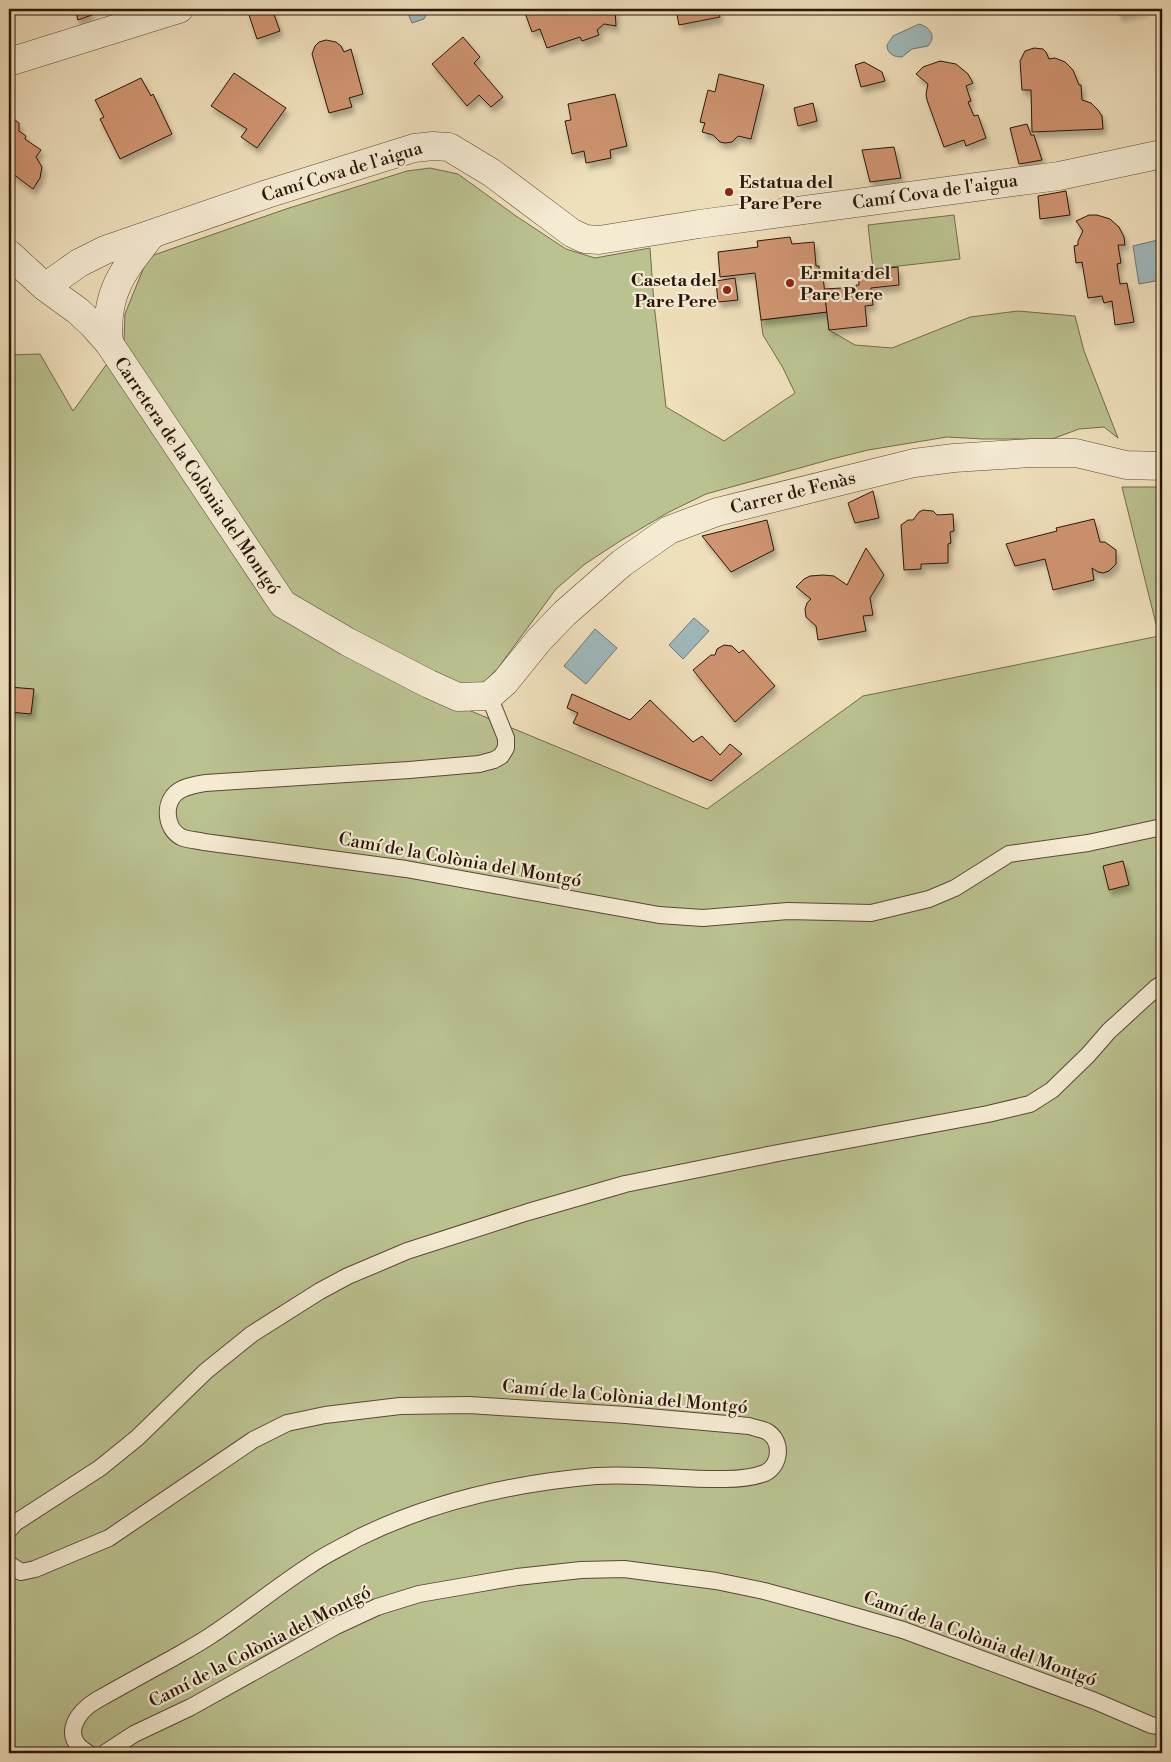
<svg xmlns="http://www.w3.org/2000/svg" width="1171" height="1762" font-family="'Libre Bodoni',serif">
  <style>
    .green { fill: #bac290; stroke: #716c4c }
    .water { fill: #a0babd; stroke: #707875 }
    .building { fill: #d09572; stroke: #281508; filter: url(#shadow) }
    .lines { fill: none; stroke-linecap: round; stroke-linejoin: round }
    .service-casing { stroke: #5a4835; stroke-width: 18 }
    .minor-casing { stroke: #5a4835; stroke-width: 29 }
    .service { stroke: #f5ebd3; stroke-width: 16 }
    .minor { stroke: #f5ebd3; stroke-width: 28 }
    .poi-dot { fill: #8f2418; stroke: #f5ebd3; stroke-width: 2 }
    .labels { text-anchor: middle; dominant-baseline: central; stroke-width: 4.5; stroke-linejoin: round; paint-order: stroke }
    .street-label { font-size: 18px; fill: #281508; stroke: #f5ebd3 }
    .poi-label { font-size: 18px; font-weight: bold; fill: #281508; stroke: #f5ebd3; text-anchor: start }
  </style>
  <defs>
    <filter id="shadow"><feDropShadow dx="3" dy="5.5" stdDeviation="2.5" flood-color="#0004"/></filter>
  </defs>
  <rect width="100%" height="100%" fill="#efe0bc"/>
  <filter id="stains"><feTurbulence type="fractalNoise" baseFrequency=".004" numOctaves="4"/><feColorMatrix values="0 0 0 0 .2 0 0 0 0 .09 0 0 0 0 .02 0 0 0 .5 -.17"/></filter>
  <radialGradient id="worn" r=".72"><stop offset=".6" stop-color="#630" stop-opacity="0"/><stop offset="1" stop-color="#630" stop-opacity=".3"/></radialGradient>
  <!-- green -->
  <g class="green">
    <polygon points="430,168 458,174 516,216 566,249 595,258 650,248 654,304 666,407 724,441 795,393 783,368 763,335 761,320 827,312 829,330 855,345 892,348 970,317 1018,311 1075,316 1084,351 1118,438 1104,427 1079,429 1052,439 983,439 947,437 868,450 832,459 706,494 669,512 620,541 585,564 556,589 498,668 475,692 466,709 707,809 863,696 1159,636 1122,487 1162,487 1162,1753 9,1753 9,355 40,354 73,411 124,340 125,314 148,257 286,209 407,171"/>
    <polygon points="954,215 960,259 873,269 868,225"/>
  </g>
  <!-- water -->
  <g class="water">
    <polygon points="406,9 433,9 429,10 424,19 412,23"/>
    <path d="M 919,24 C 930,27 937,36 928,46 L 912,49 L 902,57 C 894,57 887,54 887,45 L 893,36 Z"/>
    <polygon points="1162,239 1162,265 1160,266 1161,280 1139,284 1133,246"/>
    <polygon points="694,618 709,631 683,659 669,645"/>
    <polygon points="595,629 617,648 586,684 564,666"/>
  </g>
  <!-- building -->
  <g class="building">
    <polygon points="75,9 89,9 92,15 78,20"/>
    <polygon points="258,9 272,9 280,31 257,39 248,12"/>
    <polygon points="537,9 545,9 546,12 556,9 615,9 616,26 604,24 597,30 599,35 582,41 580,37 547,48 540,29 532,32 525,13"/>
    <polygon points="676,9 718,9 720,17 679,25"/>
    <polygon points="1117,9 1145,9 1146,10 1119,15"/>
    <polygon points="463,37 480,57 474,63 503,97 491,107 479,95 467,106 432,64"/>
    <polygon points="326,40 336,42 341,46 344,52 351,49 363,94 349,98 352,107 329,113 312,54 315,46 319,42"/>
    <polygon points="1034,48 1043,49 1046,52 1049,59 1055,58 1065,62 1073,70 1079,85 1081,85 1082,100 1091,103 1098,110 1102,116 1103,129 1032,132 1031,90 1022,90 1020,61 1025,51"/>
    <polygon points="940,61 956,64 968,74 973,83 966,86 971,101 968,102 974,116 978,115 986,138 966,146 964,140 944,147 927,100 926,94 928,84 916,74 923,67"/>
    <polygon points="864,62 882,72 885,81 861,87 855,65"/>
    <polygon points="234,73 286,108 257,148 241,137 247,129 211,106"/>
    <polygon points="719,74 764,85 751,139 738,136 732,142 725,143 720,142 713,135 702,132 705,123 700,122 708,90 715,92"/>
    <polygon points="141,78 151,96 153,94 172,134 120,159 100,119 104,117 95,100"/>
    <polygon points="615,94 627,146 610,150 611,158 586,163 584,151 572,154 565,121 571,120 568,104"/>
    <polygon points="813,103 817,121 798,126 794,108"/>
    <polygon points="9,115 19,123 19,131 26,136 25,139 41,150 36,157 42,167 40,178 33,189 9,171"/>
    <polygon points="1027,124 1031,135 1034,135 1042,160 1019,164 1010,128"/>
    <polygon points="894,147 901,178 870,182 862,150"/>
    <polygon points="1066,191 1070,215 1040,219 1038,196"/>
    <polygon points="1089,215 1097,215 1110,219 1119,227 1124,237 1125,245 1118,245 1121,263 1117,264 1120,284 1127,283 1134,322 1115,325 1112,301 1104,303 1102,296 1088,298 1082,262 1076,263 1074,246 1078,245 1078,241 1083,231 1076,221"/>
    <polygon points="790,237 792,244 814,242 816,266 819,266 820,278 823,277 827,312 761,320 755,273 720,277 718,252 758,247 757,241"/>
    <polygon points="898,267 899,285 871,288 873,305 865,306 867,326 829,330 824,289 842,288 843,290 856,289 856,285 859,285 858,272"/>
    <polygon points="735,278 738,300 718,302 716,281"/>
    <polygon points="873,491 879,518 855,523 848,503"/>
    <polygon points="923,510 933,511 937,515 953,514 954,531 950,532 951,543 948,544 948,563 921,564 921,569 904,570 901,525 908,520 913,520 919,512"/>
    <polygon points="1094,519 1100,542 1105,542 1116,550 1116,564 1109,571 1103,573 1098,572 1092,568 1094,580 1053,590 1045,559 1015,566 1006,544 1057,531 1056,528"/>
    <polygon points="767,520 774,550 731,572 702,536"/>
    <polygon points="866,548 884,575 870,598 873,615 863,616 866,631 818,640 816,626 806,617 805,609 807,603 811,599 796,587 804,579 810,576 823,575 834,576 847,585"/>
    <polygon points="724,645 732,646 739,653 743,650 775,686 735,722 693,670 711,655 715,655 717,649"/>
    <polygon points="9,687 34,689 31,714 9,712"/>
    <polygon points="572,694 630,720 650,700 693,742 702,736 720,755 730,744 742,754 711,781 573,723 578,713 567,708"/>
    <polygon points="1123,861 1129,885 1109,890 1103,866"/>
  </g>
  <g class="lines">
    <!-- service casing -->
    <g class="service-casing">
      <g id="service">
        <path d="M 489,696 L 506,738 L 506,748 L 501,756 L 494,760 L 479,764 L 409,770 L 205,783 C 195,785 184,786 176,793 C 163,805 166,829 181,837 C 187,840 197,840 204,842 L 406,869 L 659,915 L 703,918 L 788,911 L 871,913 L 929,899 L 955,888 L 1009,854 L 1088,843 L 1162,827"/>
        <polyline points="9,1530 15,1523 100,1468 137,1438 206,1371 252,1334 320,1291 348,1276 407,1251 528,1212 625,1184 778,1153 988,1114 1030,1104 1052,1090 1088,1055 1109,1031 1157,987 1162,984"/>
        <path d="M 9,1564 L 21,1572 L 35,1569 L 109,1538 L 253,1440 L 287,1423 L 325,1415 L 400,1406 L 469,1405 L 626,1415 L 749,1426 C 755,1428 761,1429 766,1431 C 783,1440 781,1465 765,1473 C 752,1478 740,1479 726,1479 C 683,1480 640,1473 596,1476 C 515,1483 431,1502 358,1538 C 342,1547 324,1555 309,1566 C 275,1588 244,1614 210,1636 C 198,1644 185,1651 173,1658 C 147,1672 122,1686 97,1700 C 76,1712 60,1738 88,1753"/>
        <polyline points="105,1753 134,1734 191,1707 336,1626 377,1607 419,1594 465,1586 517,1577 581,1570 624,1569 716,1581 764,1591 823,1607 903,1630 1095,1701 1151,1725 1162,1727"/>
      </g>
    </g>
    <!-- minor casing -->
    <g class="minor-casing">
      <g id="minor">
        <polyline points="9,62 179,9"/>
        <polyline points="9,254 45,287 78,311 93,325 109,343 283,604 348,642 429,684 458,697 489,696 505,682 539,640 565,613 622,563 669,530 717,512 914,463 954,458 1032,453 1076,453 1126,465 1162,466"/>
        <polyline points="45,287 79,263 105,250 267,194 414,148 433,146 449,147 492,173 572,233 585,239 599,240 699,224 1059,176 1162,154"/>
        <path d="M 109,343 C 104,293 123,271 152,234"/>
      </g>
    </g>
    <!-- service -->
    <use href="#service" class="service"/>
    <!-- minor -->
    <use href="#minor" class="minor"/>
  </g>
  <!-- markers -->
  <g class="poi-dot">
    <circle cx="729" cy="192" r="5"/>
    <circle cx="790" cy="283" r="5"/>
    <circle cx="727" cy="290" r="5"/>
  </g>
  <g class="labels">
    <!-- street labels -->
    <g class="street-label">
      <text transform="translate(342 172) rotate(-17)">Camí Cova de l'aigua</text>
      <text transform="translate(935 192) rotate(-8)">Camí Cova de l'aigua</text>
      <text transform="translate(197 476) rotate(56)">Carretera de la Colònia del Montgó</text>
      <text transform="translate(793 493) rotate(-14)">Carrer de Fenàs</text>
      <text transform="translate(460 860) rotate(10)">Camí de la Colònia del Montgó</text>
      <text transform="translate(625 1397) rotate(5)">Camí de la Colònia del Montgó</text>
      <text transform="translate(980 1639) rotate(20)">Camí de la Colònia del Montgó</text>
      <text transform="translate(260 1647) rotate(-27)">Camí de la Colònia del Montgó</text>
    </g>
    <!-- poi labels -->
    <g class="poi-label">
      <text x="739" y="182">Estatua del<tspan x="739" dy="21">Pare Pere</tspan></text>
      <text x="800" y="273">Ermita del<tspan x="800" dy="21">Pare Pere</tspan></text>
      <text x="717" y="280" text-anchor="end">Caseta del<tspan x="717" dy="21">Pare Pere</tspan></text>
    </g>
  </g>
  <!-- margin -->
  <rect width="1171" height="1762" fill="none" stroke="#efe0bc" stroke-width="30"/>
  <rect x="10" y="10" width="1151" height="1742" fill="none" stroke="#281508" stroke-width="2.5"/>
  <rect x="15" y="15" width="1141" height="1732" fill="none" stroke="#281508"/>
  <rect width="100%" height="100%" filter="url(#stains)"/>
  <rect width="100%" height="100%" fill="url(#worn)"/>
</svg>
